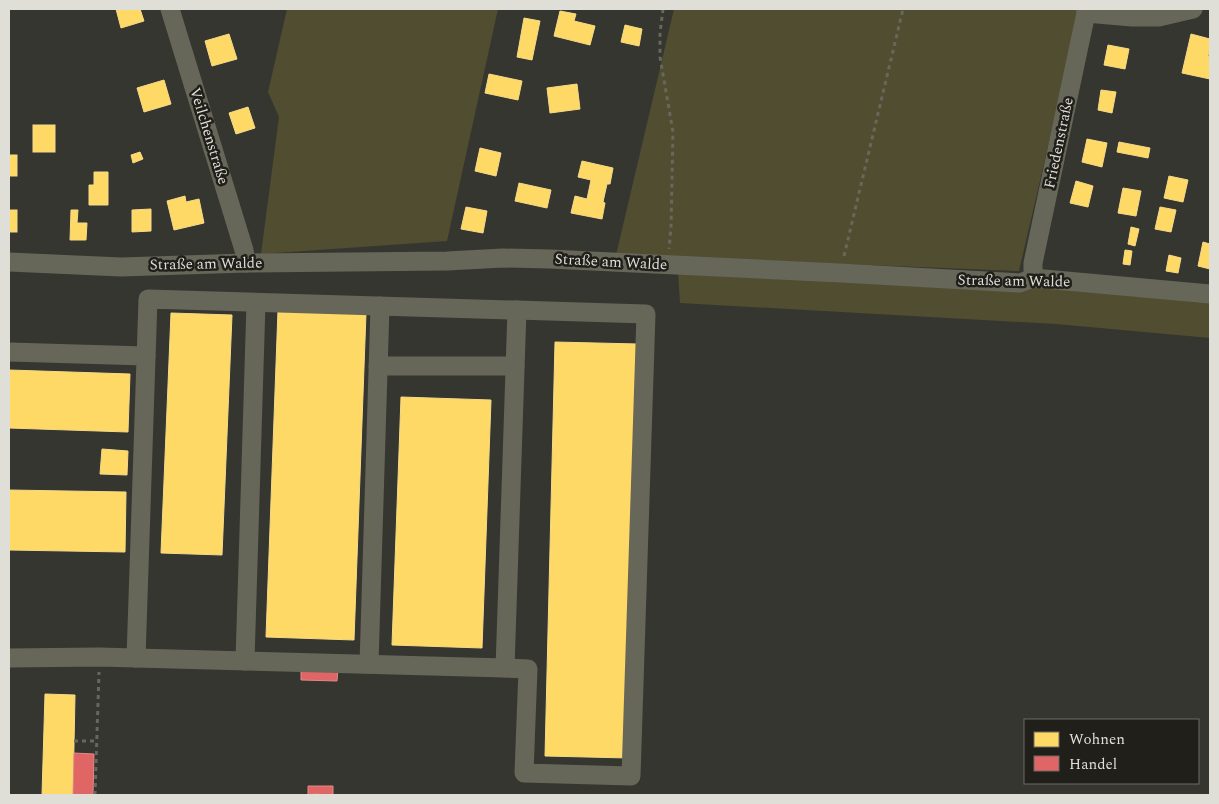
<svg xmlns="http://www.w3.org/2000/svg" width="1219" height="804" font-family="Spectral,serif">
  <style>
    .green { fill: #504d30 }
    .homes { fill: #ffd966; stroke: #f5da88 }
    .shops { fill: #e06666; stroke: #e08a88 }
    .lines { fill: none; stroke-linecap: round; stroke-linejoin: round }
    .path { stroke: #67675d; stroke-width: 3; stroke-dasharray: 4 4; stroke-linecap: butt }
    .minor { stroke: #666659; stroke-width: 19 }
    .labels { text-anchor: middle; dominant-baseline: central; stroke-width: 5; stroke-linejoin: round; paint-order: stroke }
    .street-label { font-size: 15px; fill: #dfded7; stroke: #201f1a }
  </style>
  <rect width="100%" height="100%" fill="#363630"/>
  <!-- green -->
  <g class="green">
    <polygon points="287,9 498,9 447,241 261,254 279,117 268,92"/>
    <polygon points="674,9 1080,9 1019,271 616,255"/>
    <polygon points="678,271 1021,286 1210,300 1210,338 1056,324 680,303"/>
  </g>
  <!-- homes -->
  <g class="homes">
    <polygon points="116,9 140,9 144,21 121,28"/>
    <polygon points="560,11 576,14 574,21 595,26 590,45 554,36"/>
    <polygon points="524,18 540,21 532,60 517,57"/>
    <polygon points="625,25 642,29 639,46 621,42"/>
    <polygon points="229,34 237,59 212,66 205,41"/>
    <polygon points="1191,34 1210,39 1210,45 1208,56 1210,57 1210,79 1182,73"/>
    <polygon points="1108,45 1129,49 1125,69 1104,65"/>
    <polygon points="489,74 522,81 518,100 485,93"/>
    <polygon points="164,80 171,104 144,112 137,88"/>
    <polygon points="577,84 580,109 550,113 547,88"/>
    <polygon points="1101,90 1116,92 1112,113 1098,110"/>
    <polygon points="248,107 255,128 236,134 229,113"/>
    <rect x="33" y="125" width="22" height="27"/>
    <polygon points="1087,139 1107,143 1102,167 1082,162"/>
    <polygon points="1119,142 1150,148 1148,158 1117,152"/>
    <polygon points="480,148 501,153 496,176 475,171"/>
    <polygon points="140,152 143,159 133,163 131,155"/>
    <rect x="9" y="155" width="8" height="21"/>
    <polygon points="582,161 613,168 610,184 607,184 603,202 605,203 602,219 571,213 575,196 587,199 591,180 578,177"/>
    <polygon points="94,172 108,172 108,205 89,205 89,185 94,185"/>
    <polygon points="1169,176 1188,180 1183,202 1164,198"/>
    <polygon points="1076,181 1093,186 1088,207 1070,203"/>
    <polygon points="519,183 551,190 547,208 515,201"/>
    <polygon points="1123,188 1141,191 1136,216 1118,213"/>
    <polygon points="185,196 186,202 199,199 204,223 174,230 167,201"/>
    <polygon points="466,207 487,211 483,233 461,229"/>
    <polygon points="1160,207 1176,210 1171,232 1155,229"/>
    <polygon points="151,209 151,231 132,232 132,210"/>
    <rect x="9" y="210" width="8" height="22"/>
    <polygon points="71,210 78,210 77,223 87,223 86,240 70,240"/>
    <polygon points="1131,227 1139,229 1135,246 1128,244"/>
    <polygon points="1203,242 1210,244 1210,269 1198,266"/>
    <polygon points="1125,250 1132,251 1130,265 1123,264"/>
    <polygon points="1169,255 1181,258 1178,273 1166,271"/>
    <polygon points="278,310 366,313 354,640 266,637"/>
    <polygon points="171,313 232,315 222,555 161,553"/>
    <polygon points="555,342 638,344 628,758 545,756"/>
    <polygon points="9,370 130,374 128,432 9,428"/>
    <polygon points="401,397 491,400 482,648 392,645"/>
    <polygon points="102,449 128,451 127,475 100,474"/>
    <polygon points="9,490 126,492 125,552 9,550"/>
    <polygon points="45,694 75,695 73,795 42,795"/>
  </g>
  <!-- shops -->
  <g class="shops">
    <polygon points="301,667 338,668 337,681 301,680"/>
    <polygon points="74,753 94,754 93,795 73,795"/>
    <polygon points="308,786 333,786 333,795 313,794 313,795 308,795"/>
  </g>
  <g class="lines">
    <!-- path -->
    <g class="path">
      <polyline points="663,9 660,33 660,57 673,132 671,227 669,249"/>
      <polyline points="844,256 903,9"/>
      <polyline points="74,741 97,741"/>
      <polyline points="95,795 99,672"/>
    </g>
    <!-- minor -->
    <g class="minor">
      <polyline points="170,9 244,250 246,263"/>
      <polyline points="1086,13 1132,17 1159,17 1193,9"/>
      <polyline points="9,262 121,267 246,263 447,261 503,258 550,259 840,273 1020,283 1033,278 1210,294"/>
      <polyline points="1033,278 1033,263 1086,13 1086,9"/>
      <polyline points="9,352 146,356"/>
      <polyline points="378,366 515,366"/>
      <polyline points="9,658 99,657 505,668 517,310"/>
      <polyline points="136,658 148,299 646,314 631,776 524,773 528,669 505,668"/>
      <polyline points="245,661 256,303"/>
      <polyline points="369,664 380,306"/>
    </g>
  </g>
  <g class="labels">
    <!-- street labels -->
    <g class="street-label">
      <text transform="translate(209 136) rotate(73)">Veilchenstraße</text>
      <text transform="translate(1059 143) rotate(-78)">Friedenstraße</text>
      <text transform="translate(611 262) rotate(3)">Straße am Walde</text>
      <text transform="translate(206 264) rotate(-1)">Straße am Walde</text>
      <text transform="translate(1014 281) rotate(1)">Straße am Walde</text>
    </g>
  </g>
  <!-- border -->
  <rect width="1219" height="804" fill="none" stroke="#dfded7" stroke-width="20"/>
  <!-- legend -->
  <rect x="1024" y="719" width="175" height="65" fill="#201f1a" stroke="#6c6b66"/>
  <rect x="1034" y="732" width="25" height="15" fill="#ffd966" stroke="#6c6b66"/>
  <text x="1069" y="744" font-size="15" fill="#dfded7">Wohnen</text>
  <rect x="1034" y="756" width="25" height="15" fill="#e06666" stroke="#6c6b66"/>
  <text x="1069" y="769" font-size="15" fill="#dfded7">Handel</text>
</svg>
